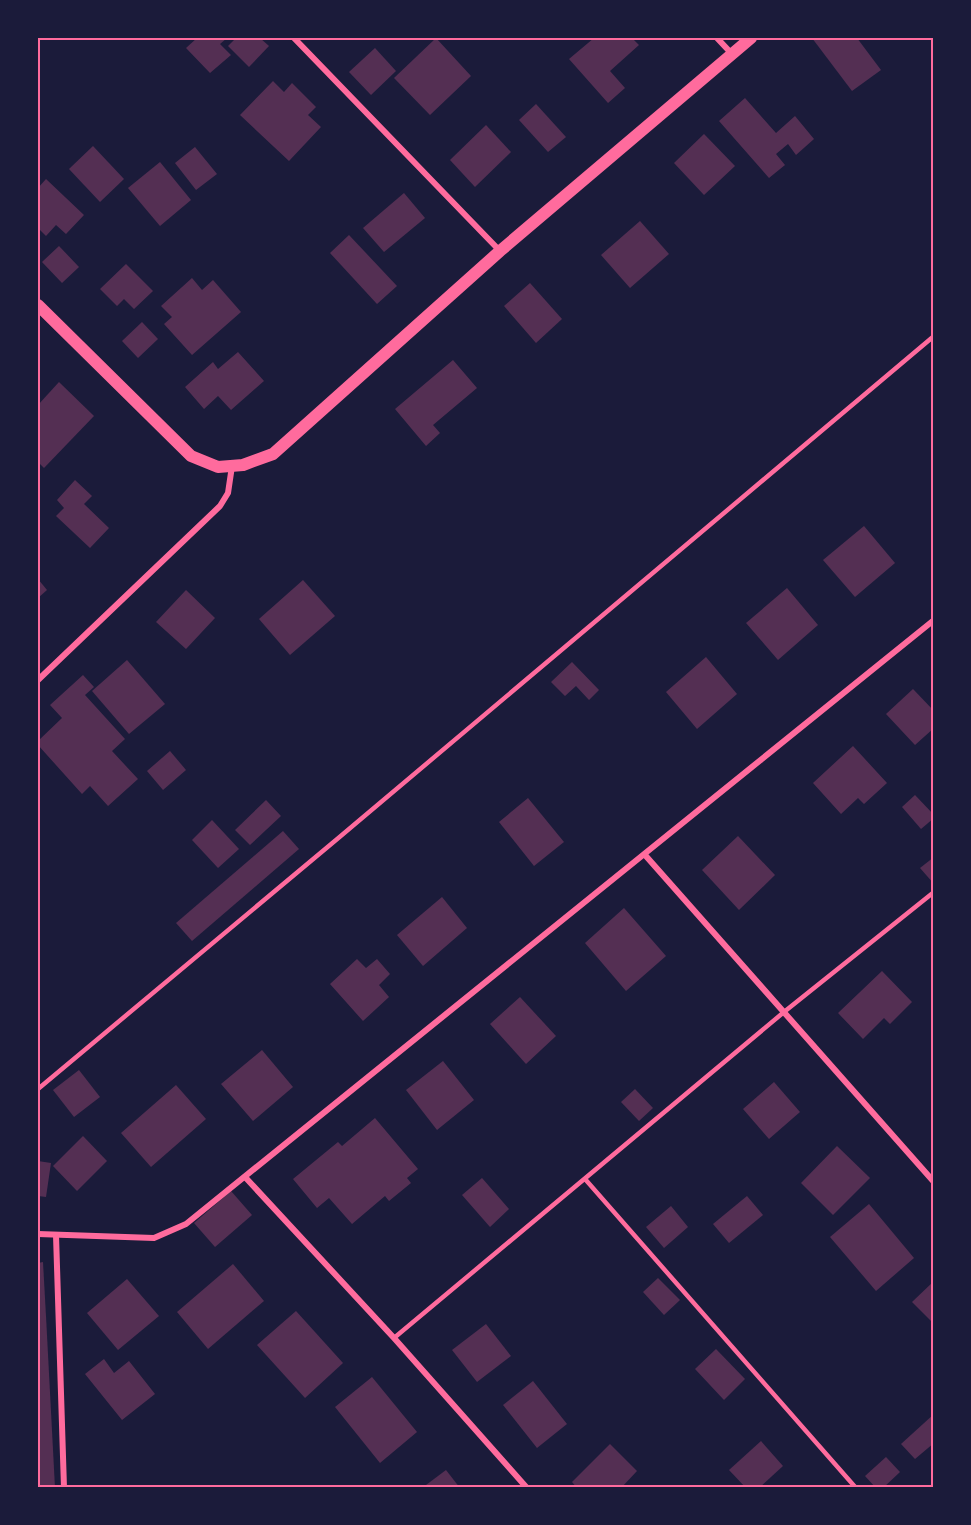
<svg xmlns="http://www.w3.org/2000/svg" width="971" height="1525" font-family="'Work Sans',sans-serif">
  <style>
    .building { fill: #542f53 }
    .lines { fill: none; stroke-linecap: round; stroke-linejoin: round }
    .service { stroke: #ff6b9d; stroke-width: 4.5 }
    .minor { stroke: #ff6b9d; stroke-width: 6 }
    .secondary { stroke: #ff6b9d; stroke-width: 12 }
    .neatline { fill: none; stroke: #ff6b9d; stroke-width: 2 }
  </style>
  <rect width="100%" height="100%" fill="#1b1b3a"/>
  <!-- building -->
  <g class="building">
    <polygon points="197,38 227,38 220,44 231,55 210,73 186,48"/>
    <polygon points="236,38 260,38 269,46 249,67 228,46"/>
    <polygon points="436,38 471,76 430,115 394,78"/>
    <polygon points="594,38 632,38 639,45 610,71 625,88 608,103 569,59"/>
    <polygon points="812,38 857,38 881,70 852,91"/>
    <polygon points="375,48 396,71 371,95 349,72"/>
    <polygon points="273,81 284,92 292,83 316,107 308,115 321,127 289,161 240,115"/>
    <polygon points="745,98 776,133 795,116 814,139 796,155 788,144 776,154 785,165 769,178 719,121"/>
    <polygon points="536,104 566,137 548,152 519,120"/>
    <polygon points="486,125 511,152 475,187 450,160"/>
    <polygon points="704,134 735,166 704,195 674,163"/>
    <polygon points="93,146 124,179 100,202 69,169"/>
    <polygon points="195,147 217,174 196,190 175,163"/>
    <polygon points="160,162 191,200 160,226 128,188"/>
    <polygon points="46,179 84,215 66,234 56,225 46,236 38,228 38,188"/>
    <polygon points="404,193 425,218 384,252 363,228"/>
    <polygon points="640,221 669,254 630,288 601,255"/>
    <polygon points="349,235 397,286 377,304 330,253"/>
    <polygon points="59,246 79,267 62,283 42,262"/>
    <polygon points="126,264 153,291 134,309 124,299 117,306 100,289"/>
    <polygon points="192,278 202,290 213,280 241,312 192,355 164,324 172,317 161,306"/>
    <polygon points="530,283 562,319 536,343 504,306"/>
    <polygon points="142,322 158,339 138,358 122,341"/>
    <polygon points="238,352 264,381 231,410 218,396 204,409 185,387 213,362 218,369"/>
    <polygon points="453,360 477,388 433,425 440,433 426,446 395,409"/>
    <polygon points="59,382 94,416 44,468 38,462 38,405"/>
    <polygon points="75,480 92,496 84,504 109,528 90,548 56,516 64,508 57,500"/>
    <polygon points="864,526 895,563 855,597 823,560"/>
    <polygon points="38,579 47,590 38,598"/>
    <polygon points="303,580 335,616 290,655 259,619"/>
    <polygon points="787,588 818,625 778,660 746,623"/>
    <polygon points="186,590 215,618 186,649 156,622"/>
    <polygon points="706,657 737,694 697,729 666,692"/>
    <polygon points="127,660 165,704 129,734 92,691"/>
    <polygon points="572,662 599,690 589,700 576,686 565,696 551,682"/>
    <polygon points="83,675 94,687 85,695 125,739 112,751 138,779 108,806 90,786 82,794 38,745 38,741 62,718 50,705"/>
    <polygon points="913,689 934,711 934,728 915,745 886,714"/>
    <polygon points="853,746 887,783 864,804 858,798 841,814 813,783"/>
    <polygon points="170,751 186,770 163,790 147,771"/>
    <polygon points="915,795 934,815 934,818 921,829 902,807"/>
    <polygon points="528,798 564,842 534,866 499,822"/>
    <polygon points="266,800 281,816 250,845 235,830"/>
    <polygon points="212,820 239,849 218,868 192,840"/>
    <polygon points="283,831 299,849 192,941 176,923"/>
    <polygon points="738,836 775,875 739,910 702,870"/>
    <polygon points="934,857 934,884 920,868"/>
    <polygon points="442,897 467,928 423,966 397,935"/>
    <polygon points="624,908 666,956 626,991 585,943"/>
    <polygon points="357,959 366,968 377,959 390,974 379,985 389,997 363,1021 330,984"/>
    <polygon points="882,971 912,1002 890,1024 884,1018 863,1039 838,1013"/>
    <polygon points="520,997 556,1036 526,1064 490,1024"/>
    <polygon points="262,1050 293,1087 253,1121 221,1084"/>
    <polygon points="443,1061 474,1100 437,1130 406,1090"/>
    <polygon points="79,1070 100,1097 74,1117 53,1090"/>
    <polygon points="774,1082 800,1112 769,1139 743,1109"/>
    <polygon points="176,1085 206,1119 151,1167 121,1133"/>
    <polygon points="635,1089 653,1108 639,1121 621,1102"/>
    <polygon points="375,1118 418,1169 407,1178 411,1183 389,1201 385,1196 352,1224 329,1198 317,1208 293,1179 338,1142 342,1146"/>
    <polygon points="83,1136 107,1161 77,1191 53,1166"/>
    <polygon points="837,1146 870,1178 833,1215 801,1183"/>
    <polygon points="38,1161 51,1163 46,1197 38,1196"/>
    <polygon points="482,1178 509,1209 490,1227 462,1195"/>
    <polygon points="231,1191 252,1215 215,1247 194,1223"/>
    <polygon points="747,1196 763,1215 729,1243 713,1224"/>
    <polygon points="869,1204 914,1258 876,1291 830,1237"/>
    <polygon points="671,1206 688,1227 664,1248 646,1227"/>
    <polygon points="43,1262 46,1316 55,1488 38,1488 38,1263"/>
    <polygon points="233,1264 264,1301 208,1349 177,1312"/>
    <polygon points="658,1278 680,1300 664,1315 643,1292"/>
    <polygon points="127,1279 159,1316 118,1350 87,1313"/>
    <polygon points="934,1281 934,1324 912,1302"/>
    <polygon points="296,1311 343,1363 305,1398 257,1345"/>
    <polygon points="486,1324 511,1356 477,1382 452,1350"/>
    <polygon points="716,1349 745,1379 724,1400 695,1369"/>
    <polygon points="104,1359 114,1373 129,1361 155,1394 122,1420 85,1374"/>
    <polygon points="372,1377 417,1432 380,1463 335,1407"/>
    <polygon points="533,1381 567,1424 537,1448 503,1405"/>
    <polygon points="934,1414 934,1443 915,1459 901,1444"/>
    <polygon points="761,1441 783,1466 759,1488 746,1488 729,1470"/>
    <polygon points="610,1444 637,1471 621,1488 577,1488 572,1482"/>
    <polygon points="886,1457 900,1472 883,1488 876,1488 865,1476"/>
    <polygon points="446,1470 460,1488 422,1488"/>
  </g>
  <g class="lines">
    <!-- service -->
    <g class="service">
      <polyline points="38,1089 336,840 934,336"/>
      <polyline points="585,1179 856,1488"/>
      <polyline points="394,1338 784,1012 934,892"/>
    </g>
    <!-- minor -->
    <g class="minor">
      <polyline points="294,38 500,251"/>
      <polyline points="717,38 732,54"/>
      <polyline points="38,680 220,506 228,493 232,466"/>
      <polyline points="645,855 934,1182"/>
      <polyline points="245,1177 394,1338 527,1488"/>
      <polyline points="38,1234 154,1238 186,1224 934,620"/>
      <polyline points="56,1235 64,1488"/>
    </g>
    <!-- secondary -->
    <polyline class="secondary" points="38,305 191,456 218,467 243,465 273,454 500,251 751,38"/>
  </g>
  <!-- border -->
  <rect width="971" height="1525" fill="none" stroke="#1b1b3a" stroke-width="78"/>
  <rect x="39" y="39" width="893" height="1447" class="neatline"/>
</svg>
